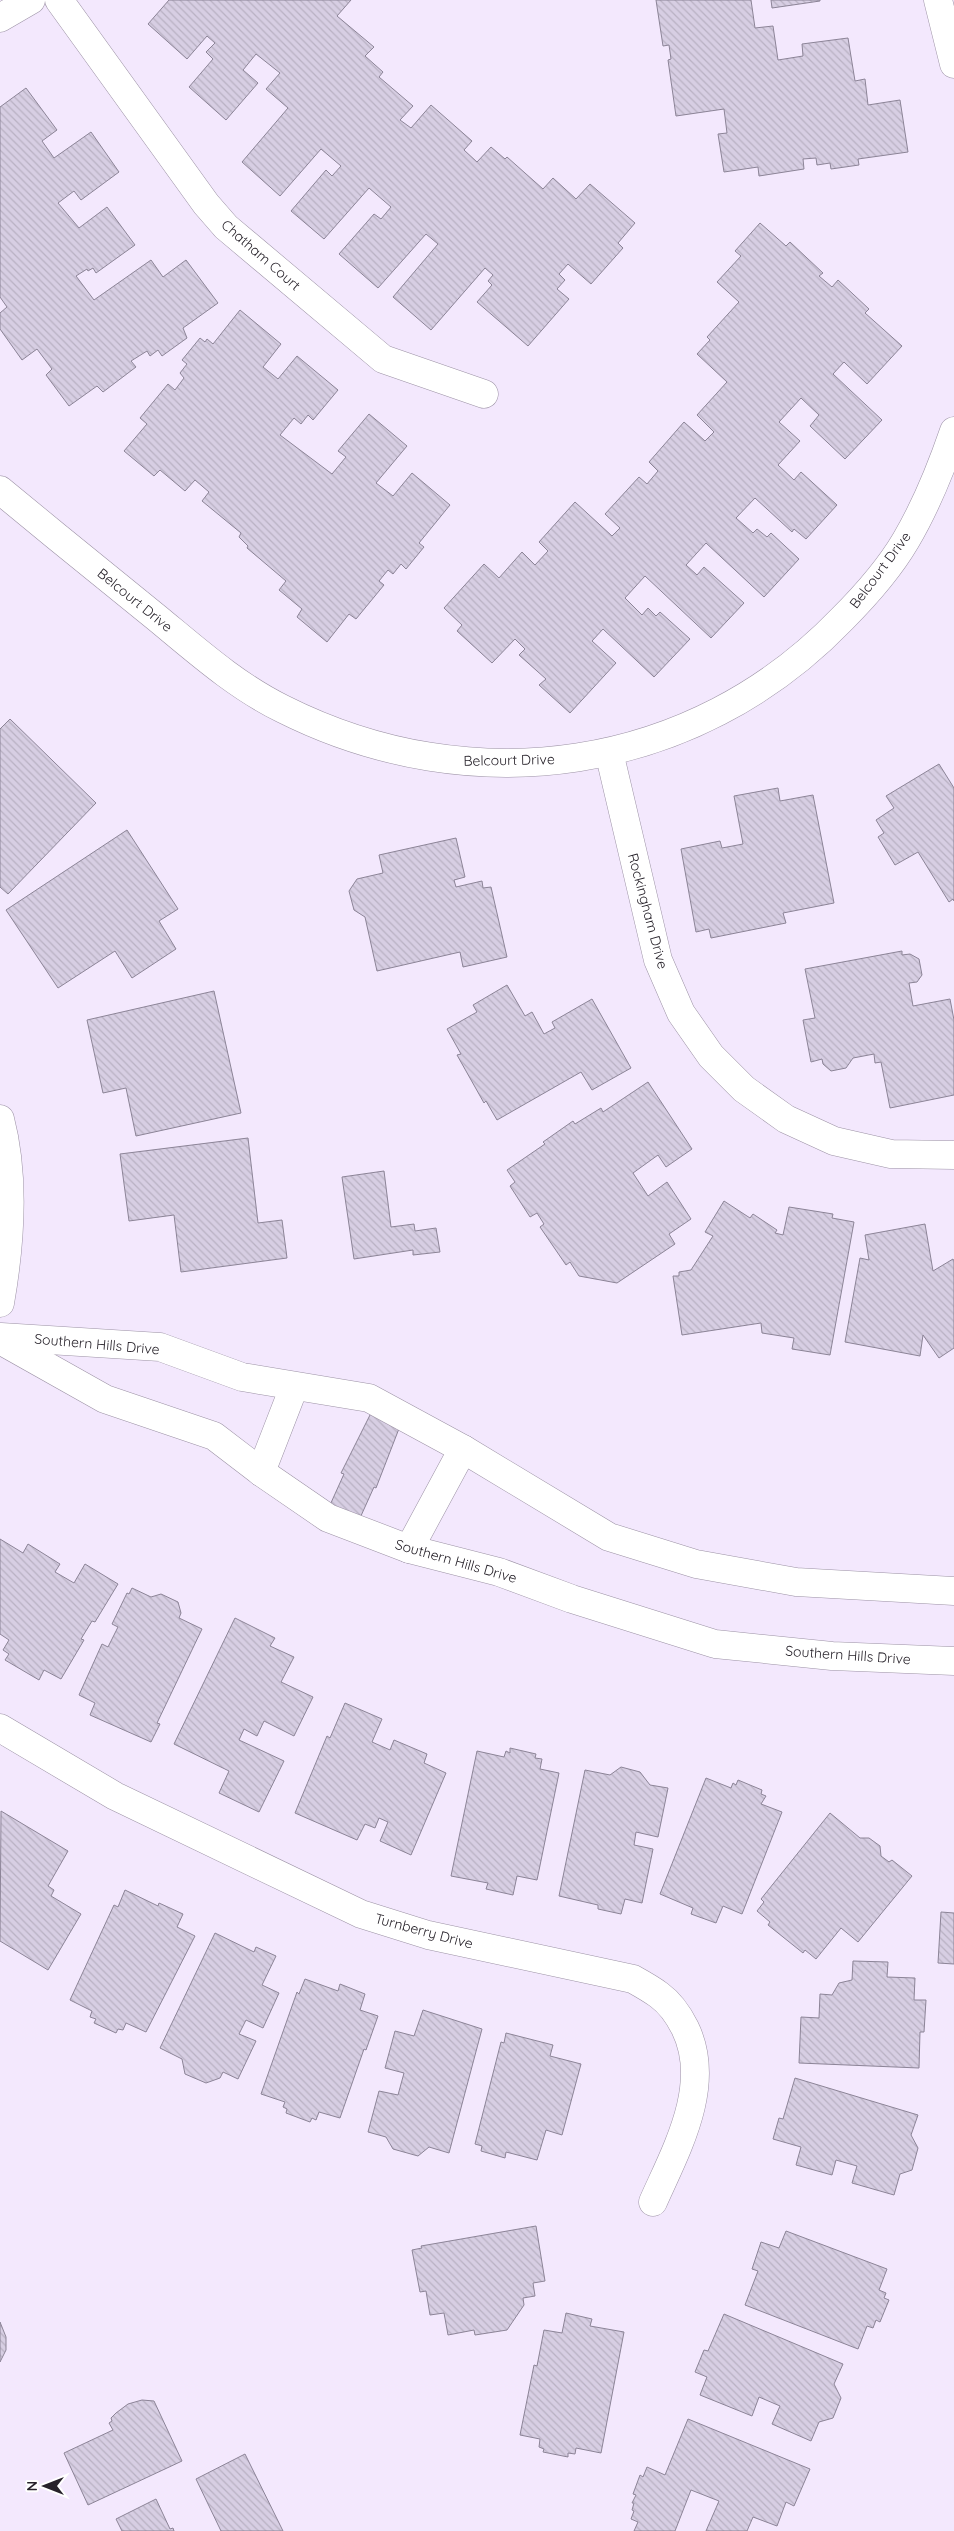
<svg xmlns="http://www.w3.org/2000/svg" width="954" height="2531" font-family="Quicksand,sans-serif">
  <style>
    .building { fill: url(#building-back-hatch); stroke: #8c8497 }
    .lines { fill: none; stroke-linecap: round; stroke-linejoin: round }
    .minor-casing { stroke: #9c92a5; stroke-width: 29 }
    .minor { stroke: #fff; stroke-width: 28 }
    .labels { text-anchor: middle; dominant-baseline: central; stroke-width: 4; stroke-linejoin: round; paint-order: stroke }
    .street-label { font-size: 14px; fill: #27222a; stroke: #fff }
  </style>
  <defs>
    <pattern id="building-back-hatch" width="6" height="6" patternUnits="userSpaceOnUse" patternTransform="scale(1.25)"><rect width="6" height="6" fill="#d7cee3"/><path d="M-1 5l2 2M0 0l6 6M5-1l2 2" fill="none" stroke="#b9b1c3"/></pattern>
  </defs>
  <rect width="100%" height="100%" fill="#f3e8fd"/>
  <!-- building -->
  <g class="building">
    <polygon points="169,0 351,0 337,16 374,47 365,56 383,72 379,77 413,106 400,120 411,128 431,105 472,141 464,150 477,162 491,147 505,159 507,157 543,189 553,178 576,199 590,184 635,223 618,243 623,248 591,284 568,264 559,274 565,280 557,289 569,299 528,346 477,302 492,285 488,281 493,275 485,268 431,330 393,297 438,244 426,234 378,288 339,254 374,214 381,219 391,207 369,188 324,239 291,211 326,170 332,176 341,166 321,149 280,196 242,162 288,108 266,89 280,73 256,54 243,70 258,83 226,120 189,87 213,59 206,52 215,43 207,36 187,59 148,24"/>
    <polygon points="656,0 751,0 755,28 773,26 778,60 803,56 802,44 848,38 855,81 865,79 868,105 900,100 908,152 858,159 859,165 831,169 830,163 817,165 816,158 803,159 804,169 759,176 758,167 724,172 718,134 727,133 724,109 676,116 668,60 671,59 669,45 663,46"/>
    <polygon points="771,0 820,0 820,1 772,8"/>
    <polygon points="26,88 57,130 42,141 54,158 91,132 119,172 81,200 74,191 58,203 79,228 107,207 135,245 96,273 93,268 88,271 87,269 76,276 94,300 151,260 163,277 186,260 218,303 183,328 187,338 162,356 158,350 150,356 147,351 131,361 136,367 103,392 97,386 69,406 46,375 52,369 37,349 22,360 0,329 0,313 7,307 0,297 0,107"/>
    <polygon points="760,223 786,246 790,242 823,273 819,276 832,287 838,280 869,309 865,313 902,346 867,384 844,362 833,374 882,420 845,459 810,426 819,415 801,398 779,422 800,441 778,465 794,480 801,472 837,505 806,539 794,529 792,532 755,498 736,518 753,533 757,529 767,537 771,533 799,559 764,597 706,543 686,565 697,575 704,567 744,603 711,638 645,576 625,598 642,615 648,608 656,616 660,612 690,639 654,677 603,629 592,641 616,663 570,713 539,685 546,679 519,655 525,649 515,639 492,663 457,631 462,625 444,608 484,564 499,578 522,552 535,565 548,551 539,542 575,502 612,536 620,528 605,514 639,477 647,484 658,471 649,462 684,422 705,441 714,432 697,415 727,382 697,354 710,340 707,337 739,302 717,282 741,256 735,251"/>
    <polygon points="240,310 281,344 263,367 278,379 297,356 338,390 313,420 308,415 301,424 294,418 280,435 332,474 346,457 338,451 369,414 407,446 376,483 393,496 412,473 450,505 419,543 424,547 406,569 401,564 393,574 388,570 379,581 384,585 356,619 349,614 327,642 297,617 302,609 279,590 286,581 247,548 248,546 239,537 241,533 202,501 209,492 195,480 185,491 160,470 154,476 124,451 147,424 140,418 168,384 175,390 184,378 180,373 187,364 182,360 200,338 205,342 207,339 213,344"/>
    <polygon points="10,719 96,803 8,894 0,887 0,729"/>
    <polygon points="939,764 954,788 954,901 953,899 949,902 918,852 895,865 878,837 884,833 876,820 894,808 886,796"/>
    <polygon points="778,788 780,801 813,795 834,903 783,913 786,923 711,938 709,929 696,932 681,849 720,841 722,848 743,844 734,796"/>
    <polygon points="127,830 178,909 159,921 176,949 132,978 115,951 58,988 6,910"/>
    <polygon points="456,838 465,877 454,880 456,887 482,881 483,888 491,887 507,957 463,967 460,952 377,971 365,917 354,910 349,891 357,879 383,873 379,855"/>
    <polygon points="902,951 902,955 910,954 919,959 922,975 917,982 909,983 913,1006 950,999 954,1020 954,1095 890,1108 881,1062 875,1063 874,1054 853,1058 846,1068 831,1071 823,1064 822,1059 811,1062 803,1020 815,1018 805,969"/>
    <polygon points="507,985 525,1016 532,1012 544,1034 555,1028 552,1022 592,999 631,1068 592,1090 581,1072 497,1120 486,1101 484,1103 457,1055 461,1054 447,1029 477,1012 473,1005"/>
    <polygon points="214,991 241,1113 136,1136 126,1088 103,1093 87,1020"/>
    <polygon points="648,1082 692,1149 666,1167 658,1155 633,1173 648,1196 667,1182 691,1219 669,1234 675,1244 617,1283 579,1276 570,1262 566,1265 540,1227 544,1224 537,1213 530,1217 510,1186 515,1182 507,1170 545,1144 543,1142 573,1121 575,1124 601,1108 603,1112"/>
    <polygon points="248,1138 258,1223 282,1220 287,1258 181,1272 174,1215 129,1221 120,1154"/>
    <polygon points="384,1171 391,1227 414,1224 415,1231 436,1228 440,1252 413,1255 413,1250 354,1259 342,1177"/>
    <polygon points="724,1201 750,1218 753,1214 777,1230 775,1233 783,1235 789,1207 833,1214 832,1218 854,1222 830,1355 792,1349 794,1338 762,1333 761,1323 682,1335 673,1276 679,1276 679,1272 691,1270 713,1236 705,1232"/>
    <polygon points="925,1224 933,1271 953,1259 954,1261 954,1348 939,1358 923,1335 920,1356 845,1342 860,1258 869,1260 865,1235"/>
    <polygon points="371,1413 400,1426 376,1488 374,1487 360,1518 330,1505 344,1474 341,1473"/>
    <polygon points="0,1539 23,1553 28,1544 60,1564 55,1572 74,1583 85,1564 118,1584 95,1622 92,1621 81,1639 84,1640 61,1679 44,1670 39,1680 5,1660 9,1654 3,1650 9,1640 0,1634"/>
    <polygon points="132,1588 151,1597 161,1594 178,1602 181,1613 179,1618 202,1629 157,1723 160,1724 151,1742 90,1715 95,1703 79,1695 102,1644 108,1647 118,1627 112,1624 127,1593 129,1594"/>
    <polygon points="235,1618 275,1638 270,1646 294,1657 281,1682 313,1697 294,1736 264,1721 257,1736 244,1729 239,1740 284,1761 259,1812 219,1793 229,1771 174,1744"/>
    <polygon points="345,1703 382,1719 372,1742 390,1750 394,1740 427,1754 424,1763 446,1773 411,1855 380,1841 388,1822 379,1818 375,1828 365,1824 357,1840 295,1813 327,1736 330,1738"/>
    <polygon points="510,1748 536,1754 535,1758 542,1759 540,1769 559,1773 537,1880 517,1876 513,1895 486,1889 488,1883 451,1876 477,1751 504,1757 506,1751 510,1753"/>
    <polygon points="621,1767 640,1772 650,1785 668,1788 658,1837 636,1832 634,1845 653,1849 642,1903 625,1899 621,1914 598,1909 598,1905 559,1896 585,1770 610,1775"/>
    <polygon points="706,1778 731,1788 733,1783 736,1785 738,1780 762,1790 761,1794 766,1796 761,1804 782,1812 742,1914 723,1906 716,1923 691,1914 693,1908 660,1894"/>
    <polygon points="1,1811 68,1851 48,1886 54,1890 51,1896 81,1914 48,1970 0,1941"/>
    <polygon points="830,1813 860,1838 869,1838 880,1846 881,1856 889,1862 892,1860 912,1876 858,1942 841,1928 816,1959 805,1950 803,1953 768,1925 770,1922 757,1911 764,1902 761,1899"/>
    <polygon points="125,1890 158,1906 159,1903 183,1914 177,1927 195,1936 146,2032 126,2023 123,2030 118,2029 116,2033 94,2023 96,2019 90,2017 92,2011 70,2000 114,1905 118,1907"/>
    <polygon points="941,1912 954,1913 954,1964 938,1963"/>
    <polygon points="215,1933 254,1952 256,1947 276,1956 262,1985 279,1993 263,2028 246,2020 239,2034 256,2041 238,2079 223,2072 220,2078 206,2083 185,2074 182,2059 160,2048"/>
    <polygon points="853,1961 888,1962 887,1977 915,1978 914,2000 926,2000 924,2032 920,2032 919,2068 799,2063 801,2017 819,2018 820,1994 832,1995 839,1983 852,1980"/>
    <polygon points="305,1979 338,1991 340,1984 365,1994 360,2010 378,2016 366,2050 364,2049 340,2118 319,2112 316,2120 312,2118 310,2122 286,2113 287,2109 283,2107 285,2102 261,2094 297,1992 299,1994"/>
    <polygon points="423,2010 482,2029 449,2153 429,2147 418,2156 393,2149 386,2137 368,2132 379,2091 398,2095 404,2073 385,2068 395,2031 414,2036"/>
    <polygon points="506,2033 553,2045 550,2056 581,2064 562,2135 546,2130 537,2160 506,2152 505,2158 481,2151 482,2146 475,2144 501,2042 504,2043"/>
    <polygon points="795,2078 918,2115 911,2135 918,2148 912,2170 900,2174 894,2195 852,2183 857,2166 836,2160 832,2175 796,2165 801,2147 773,2139 779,2118 783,2119"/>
    <polygon points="536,2226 545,2281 533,2283 535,2296 523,2298 524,2305 507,2330 475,2335 474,2330 448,2335 444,2313 430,2315 426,2291 420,2292 412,2250 422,2248 421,2246"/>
    <polygon points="786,2231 887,2269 879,2290 886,2293 884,2298 889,2300 880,2322 876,2320 873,2328 867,2326 858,2349 745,2305 758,2271 752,2269 761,2242 779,2248"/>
    <polygon points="566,2313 592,2319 590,2326 624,2332 601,2453 576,2448 575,2454 568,2453 568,2457 543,2452 544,2449 539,2447 540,2439 520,2435 534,2365 537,2366 544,2330 562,2333"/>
    <polygon points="724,2314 843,2364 834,2384 841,2398 833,2418 819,2422 811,2441 772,2424 780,2406 759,2397 752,2416 700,2395 707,2377 695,2372 704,2350 708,2351"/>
    <polygon points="0,2322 6,2337 6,2350 0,2362"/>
    <polygon points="142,2400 154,2401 182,2461 88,2505 64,2453 113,2430 109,2423 112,2421 111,2418 116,2413 128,2404"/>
    <polygon points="688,2419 810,2469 794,2506 786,2502 777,2526 753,2517 747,2531 706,2531 719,2501 691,2490 675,2531 634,2531 638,2522 631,2519 634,2511 632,2510 634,2503 632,2503 636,2495 633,2494 640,2475 643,2477 647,2467 665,2475"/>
    <polygon points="245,2454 283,2531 221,2531 196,2479"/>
    <polygon points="156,2499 170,2529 173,2528 174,2531 122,2531 116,2519"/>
  </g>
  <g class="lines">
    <!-- minor casing -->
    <g class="minor-casing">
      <g id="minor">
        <polyline points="59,0 206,204 226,227 383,359 484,394"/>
        <polyline points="938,0 954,64"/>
        <polyline points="0,18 31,0"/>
        <path d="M 0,490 C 52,533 105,576 157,618 C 197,651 236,686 283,709 C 472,804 694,773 842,619 C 866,595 889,569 906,540 C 926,506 941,469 954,431"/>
        <polyline points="609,752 658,960 681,1013 711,1056 744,1089 786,1119 834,1141 891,1154 954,1155"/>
        <path d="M 0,1119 C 15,1176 10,1246 0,1303"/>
        <polyline points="1,1337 160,1347 242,1377 369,1398 463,1449 609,1537 696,1564 796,1582 954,1591"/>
        <polyline points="0,1340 105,1399 214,1436 261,1472 328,1518 409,1549 499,1572 572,1599 715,1644 832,1656 954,1661"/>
        <polyline points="261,1472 294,1387"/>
        <polyline points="409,1549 463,1449"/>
        <path d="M 0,1728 L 115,1796 L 361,1914 L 428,1935 L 633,1979 C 642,1984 651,1989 659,1995 C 670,2003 679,2016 685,2028 C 713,2085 676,2150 653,2202"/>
      </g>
    </g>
    <!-- minor -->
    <use href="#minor" class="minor"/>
  </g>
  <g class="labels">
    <!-- street labels -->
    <g class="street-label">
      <text transform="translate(261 255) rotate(41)">Chatham Court</text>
      <text transform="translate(880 570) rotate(-53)">Belcourt Drive</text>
      <text transform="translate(135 600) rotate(39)">Belcourt Drive</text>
      <text transform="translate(509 760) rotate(-1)">Belcourt Drive</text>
      <text transform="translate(648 911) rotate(75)">Rockingham Drive</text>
      <text transform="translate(97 1344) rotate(5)">Southern Hills Drive</text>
      <text transform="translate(456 1561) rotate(16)">Southern Hills Drive</text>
      <text transform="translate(848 1655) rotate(4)">Southern Hills Drive</text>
      <text transform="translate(424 1931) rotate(15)">Turnberry Drive</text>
    </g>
  </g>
  <!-- north arrow -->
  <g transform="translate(45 2486) rotate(270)" stroke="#ffffff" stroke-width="4" paint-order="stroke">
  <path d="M0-4L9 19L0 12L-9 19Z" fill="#27222a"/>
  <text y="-8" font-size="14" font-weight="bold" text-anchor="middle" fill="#27222a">N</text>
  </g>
</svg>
